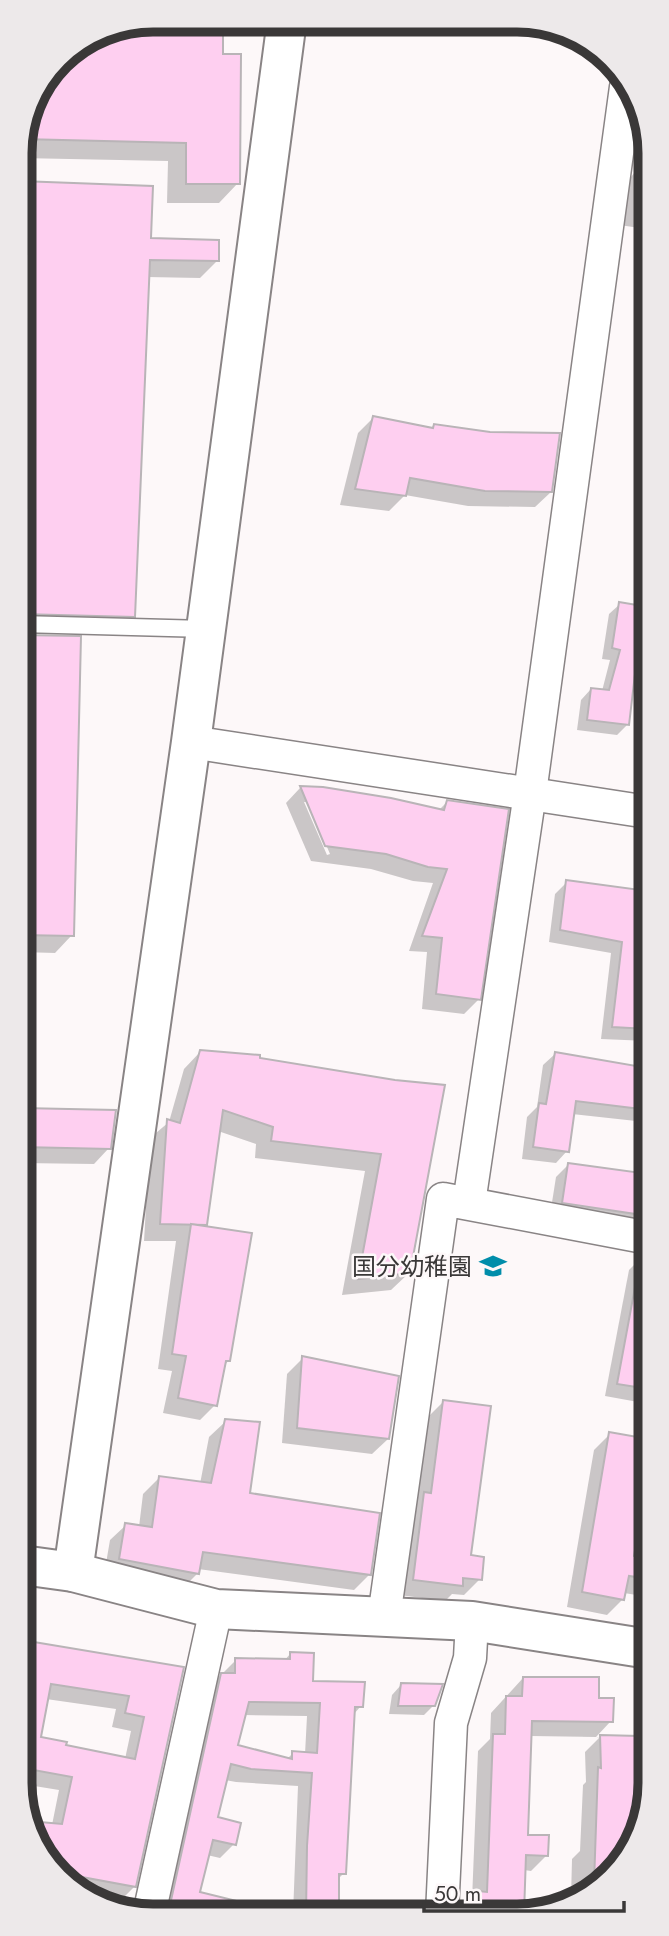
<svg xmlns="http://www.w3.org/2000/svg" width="669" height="1936" font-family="Jost,'Noto Sans JP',sans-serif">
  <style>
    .shadow { fill: #0003; fill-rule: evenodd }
    .building { fill: #fecff0; stroke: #b9b4b7; stroke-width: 2; fill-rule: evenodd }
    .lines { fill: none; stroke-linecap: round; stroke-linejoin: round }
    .service-casing { stroke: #898485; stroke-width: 19 }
    .minor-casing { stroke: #898485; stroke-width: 35 }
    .tertiary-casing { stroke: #898485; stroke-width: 42 }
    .service { stroke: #fff; stroke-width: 16 }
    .minor { stroke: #fff; stroke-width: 32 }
    .tertiary { stroke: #fff; stroke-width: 38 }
    .labels { text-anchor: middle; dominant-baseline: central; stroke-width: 5; stroke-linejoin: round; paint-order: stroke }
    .poi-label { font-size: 24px; fill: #3a3838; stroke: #fdf8f9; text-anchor: end }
    .rim { fill: none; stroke: #3a3838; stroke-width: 9 }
  </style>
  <rect width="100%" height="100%" fill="#fdf8f9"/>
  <!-- shadow -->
  <g class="shadow">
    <polygon points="153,19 221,20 221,56 238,183 219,203 167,203 168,161 20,158 20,144 33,93 64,53"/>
    <polygon points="640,113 647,126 647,154 633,152"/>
    <polygon points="647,156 647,229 619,225 625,185"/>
    <polygon points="20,182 151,188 149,240 217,261 200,278 147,277 133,616 116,633 20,631"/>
    <polygon points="373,418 431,429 435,426 551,492 535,507 468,506 405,495 389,511 340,505 358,433"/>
    <polygon points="620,604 638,643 648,644 648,679 633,679 627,725 617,735 577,730 581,700 591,689 602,691 610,660 602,659 609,614"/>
    <polygon points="20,636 72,935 55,953 21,952"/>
    <path d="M 300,788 L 323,789 L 439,810 L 447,802 L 479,999 L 464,1014 L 422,1009 L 427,952 L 409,951 L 433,883 L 413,881 L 371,869 L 311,861 L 286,803 ZM 304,802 L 308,802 L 330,854 L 327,855 Z"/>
    <polygon points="567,882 648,894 648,1041 601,1039 611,953 549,942 555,894"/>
    <polygon points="201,1051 395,1082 409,1273 391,1290 342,1295 365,1171 255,1158 256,1144 218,1131 206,1224 202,1228 229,1360 223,1367 215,1405 200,1420 163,1413 172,1371 158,1369 176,1241 144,1241 150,1138 169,1122 184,1069"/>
    <polygon points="555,1054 648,1070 649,1119 638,1119 636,1121 572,1114 567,1151 556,1163 522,1159 527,1117 537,1107 543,1065"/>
    <polygon points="21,1110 114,1111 109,1148 94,1164 21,1163"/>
    <polygon points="568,1165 649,1174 649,1237 550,1215 556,1177"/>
    <polygon points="642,1257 649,1257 649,1404 605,1396 629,1270"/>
    <polygon points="303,1358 388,1439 372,1454 282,1443 287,1374"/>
    <polygon points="444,1401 469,1557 480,1579 464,1595 452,1594 445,1601 399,1595 409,1509 417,1501 428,1417"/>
    <polygon points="226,1421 248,1495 370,1574 354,1590 198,1569 198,1573 182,1589 104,1575 110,1540 126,1525 139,1527 143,1494 159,1478 200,1484 209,1437"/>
    <polygon points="610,1434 632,1557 649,1566 649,1597 624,1593 623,1599 607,1615 567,1607 594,1450"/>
    <polygon points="22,1602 26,1603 22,1632"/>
    <path d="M 22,1641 L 182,1669 L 135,1886 L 121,1900 L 89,1894 L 59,1878 L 28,1821 L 52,1825 L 59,1790 L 22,1784 ZM 46,1699 L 116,1709 L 112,1727 L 131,1731 L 125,1759 L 64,1747 L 39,1739 Z"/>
    <path d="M 290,1654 L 312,1683 L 361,1706 L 353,1715 L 344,1873 L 337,1880 L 337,1914 L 284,1914 L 293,1914 L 298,1786 L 236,1782 L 225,1780 L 216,1819 L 234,1844 L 220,1858 L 207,1855 L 198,1893 L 223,1900 L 220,1914 L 158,1914 L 207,1689 L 236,1660 L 284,1661 ZM 244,1715 L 307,1716 L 305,1754 L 293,1753 L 287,1759 L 236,1746 Z"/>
    <polygon points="523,1678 597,1699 611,1721 596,1737 637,1738 634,1830 617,1871 571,1898 572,1859 580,1851 583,1785 586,1782 585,1752 600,1737 530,1736 527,1836 547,1855 531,1871 524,1870 523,1914 463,1914 463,1909 472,1900 478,1751 490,1739 491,1713"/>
    <polygon points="401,1685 434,1705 424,1715 389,1714 392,1695"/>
  </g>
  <!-- building -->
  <g class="building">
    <polygon points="153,19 223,20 223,54 241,54 240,184 186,184 186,143 21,139 33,93 64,53"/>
    <polygon points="20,181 153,186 151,238 219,240 219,261 150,260 135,617 20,614"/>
    <polygon points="373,416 433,428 434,424 490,432 560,433 552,492 485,491 410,478 406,496 355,489"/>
    <polygon points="619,602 643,606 629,725 587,720 591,688 609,690 620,650 612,648"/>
    <polygon points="20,635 81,636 74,936 21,935"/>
    <polygon points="300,786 323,787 391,798 444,810 447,800 509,809 481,1000 436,994 442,938 422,936 447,869 428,867 386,854 325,846"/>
    <polygon points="566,880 648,891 648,1029 612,1027 622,942 560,930"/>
    <polygon points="200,1050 260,1055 260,1058 395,1080 445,1085 410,1273 358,1279 381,1154 271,1141 273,1127 223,1110 207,1225 160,1224 167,1119 180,1123"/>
    <polygon points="555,1052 648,1068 649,1110 576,1101 569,1152 533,1147 539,1103 546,1104"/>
    <polygon points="21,1108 116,1110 111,1149 21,1147"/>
    <polygon points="568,1163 649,1174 649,1216 562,1203"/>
    <polygon points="191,1224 252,1233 230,1361 226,1361 217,1406 178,1398 186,1356 172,1354"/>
    <polygon points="638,1271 649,1272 649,1389 617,1384"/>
    <polygon points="302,1356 399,1376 389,1439 297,1428"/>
    <polygon points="443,1400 491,1406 471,1555 484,1557 482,1580 463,1578 463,1586 413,1580 424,1492 431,1493"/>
    <polygon points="225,1419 260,1422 250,1493 380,1513 371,1575 203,1552 199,1574 119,1559 125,1523 152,1527 159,1476 211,1483"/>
    <polygon points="609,1432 649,1439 649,1481 647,1481 634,1556 649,1564 649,1579 629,1576 624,1600 582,1592"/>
    <path d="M 22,1640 L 184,1667 L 136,1887 L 55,1872 L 28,1821 L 62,1824 L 72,1777 L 28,1769 L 34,1738 L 22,1736 ZM 51,1684 L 129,1696 L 125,1713 L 144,1717 L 135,1759 L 66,1745 L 67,1742 L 41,1737 Z"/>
    <path d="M 290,1652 L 314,1653 L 313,1681 L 365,1682 L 363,1707 L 355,1707 L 346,1874 L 339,1874 L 339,1914 L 306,1914 L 307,1846 L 312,1773 L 251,1769 L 231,1764 L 218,1817 L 241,1823 L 236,1845 L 213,1840 L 200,1892 L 257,1906 L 256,1914 L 168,1914 L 221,1673 L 235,1673 L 235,1658 L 290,1659 ZM 249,1702 L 320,1703 L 317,1753 L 292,1751 L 292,1759 L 238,1745 Z"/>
    <polygon points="523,1677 599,1677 599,1698 614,1698 613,1722 532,1721 528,1835 549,1835 548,1856 526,1855 524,1914 477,1914 478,1891 487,1892 493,1734 505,1734 506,1696 522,1696"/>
    <polygon points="401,1683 443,1684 435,1706 398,1706"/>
    <polygon points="600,1735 639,1736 635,1826 617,1871 594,1884 598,1767 601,1768"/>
  </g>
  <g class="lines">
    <!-- service casing -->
    <g class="service-casing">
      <polyline id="service" points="20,624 206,629"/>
    </g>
    <!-- minor casing -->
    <g class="minor-casing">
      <g id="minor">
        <polyline points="191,742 648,812"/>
        <polyline points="469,1203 530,793 626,87"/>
        <polyline points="384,1617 443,1199 649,1238"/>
        <polyline points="149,1914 216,1609"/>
        <polyline points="442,1914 451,1723 470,1658 472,1621"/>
      </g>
    </g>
    <!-- tertiary casing -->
    <g class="tertiary-casing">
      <g id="tertiary">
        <polyline points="22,1565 73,1572 216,1609 472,1621 649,1649"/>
        <polyline points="73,1572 191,742 287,20"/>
      </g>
    </g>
    <!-- service -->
    <use href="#service" class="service"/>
    <!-- minor -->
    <use href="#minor" class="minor"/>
    <!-- tertiary -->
    <use href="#tertiary" class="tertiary"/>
  </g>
  <!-- icons -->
  <defs>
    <g id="school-bare" transform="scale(2.1)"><path d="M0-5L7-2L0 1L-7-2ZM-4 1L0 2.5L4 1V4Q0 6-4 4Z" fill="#008daa" stroke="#fdf8f9" stroke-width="2.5" paint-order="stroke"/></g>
  </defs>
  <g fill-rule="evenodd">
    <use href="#school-bare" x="493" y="1266"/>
  </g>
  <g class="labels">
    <!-- poi labels -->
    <g class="poi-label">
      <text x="472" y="1266">国分幼稚園</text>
    </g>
  </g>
  <!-- crop -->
  <path d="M0 0H669V1936H0ZM153 32H517A121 121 0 0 1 638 153V1783A121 121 0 0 1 517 1904H153A121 121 0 0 1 32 1783V153A121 121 0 0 1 153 32Z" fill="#ede9ea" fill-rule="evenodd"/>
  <path class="rim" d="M153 32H517A121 121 0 0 1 638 153V1783A121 121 0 0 1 517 1904H153A121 121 0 0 1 32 1783V153A121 121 0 0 1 153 32Z"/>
  <!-- scale -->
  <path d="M424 1901v10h200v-10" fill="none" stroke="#3a3838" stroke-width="3.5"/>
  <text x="434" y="1901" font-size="21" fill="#3a3838" stroke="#fdf8f9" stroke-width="5" paint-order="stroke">50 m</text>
</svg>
